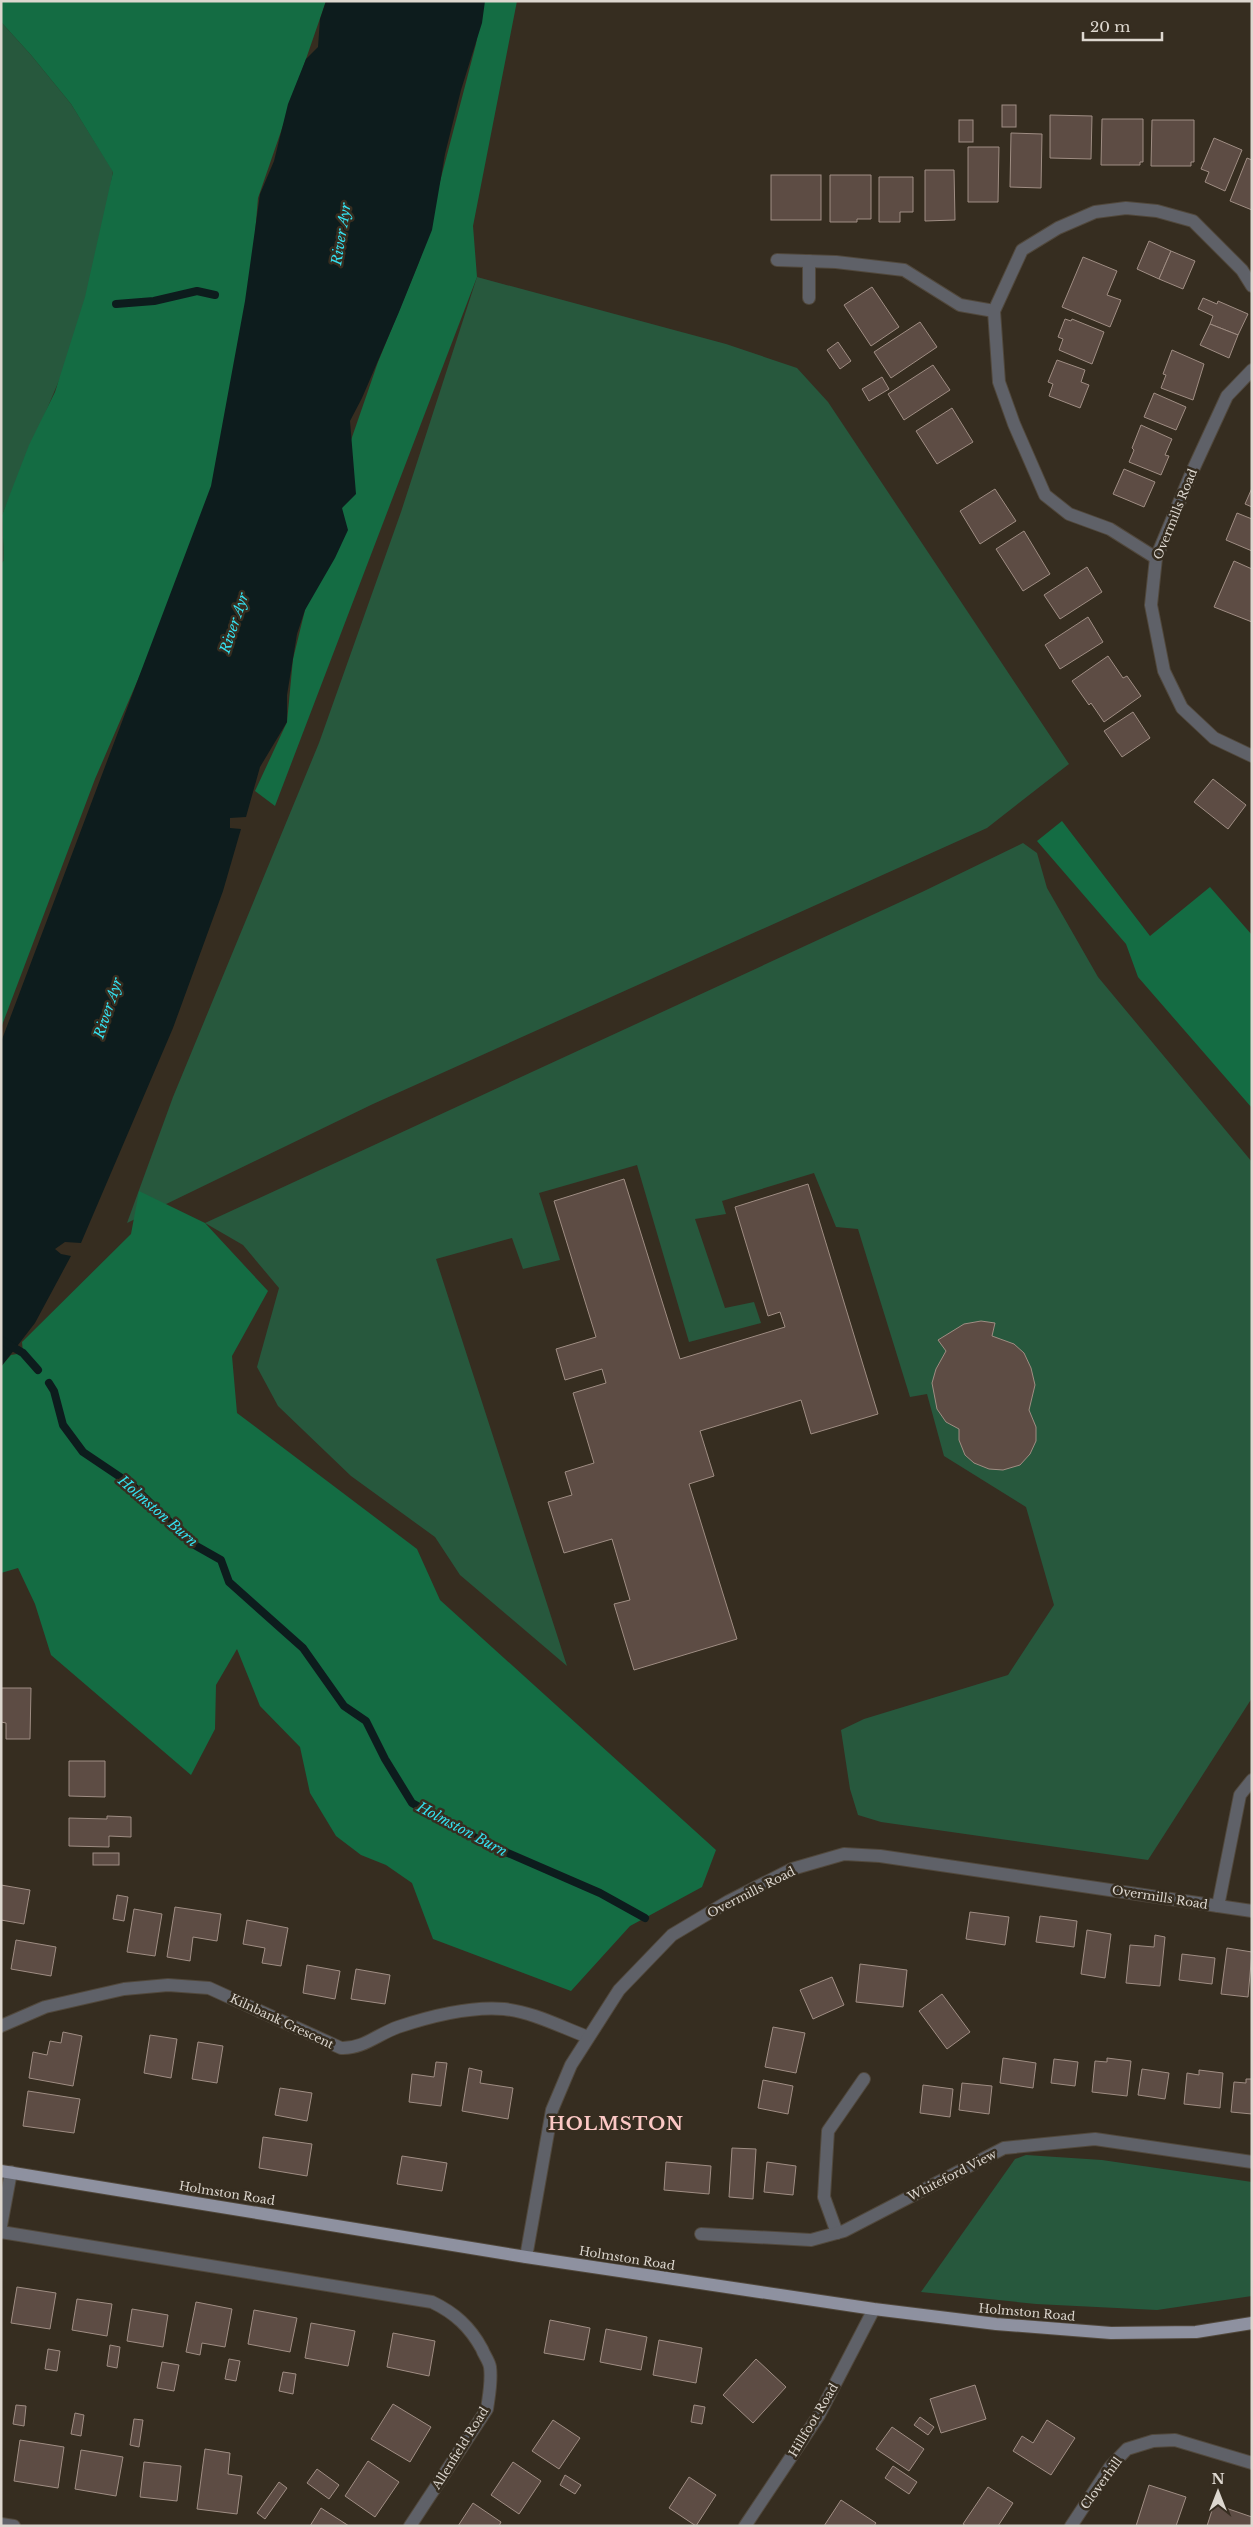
<svg xmlns="http://www.w3.org/2000/svg" width="1253" height="2527" font-family="'Libre Baskerville',serif">
  <style>
    .green { fill: #27583d }
    .forest { fill: #146c43 }
    .water { fill: #0d1c1d }
    .lines { fill: none; stroke-linecap: round; stroke-linejoin: round }
    .stream { stroke: #0d1c1d; stroke-width: 8 }
    .building { fill: #5d4c44; stroke: #9f8d83 }
    .minor-casing { stroke: #51483c; stroke-width: 14 }
    .tertiary-casing { stroke: #51483c; stroke-width: 14 }
    .primary-casing { stroke: #51483c; stroke-width: 14 }
    .minor { stroke: #5f6168; stroke-width: 12 }
    .tertiary { stroke: #5f6168; stroke-width: 12 }
    .primary { stroke: #8e91a0; stroke-width: 12 }
    .labels { text-anchor: middle; dominant-baseline: central; stroke-width: 5; stroke-linejoin: round; paint-order: stroke }
    .street-label { font-size: 12px; fill: #ddd7cf; stroke: #362d20 }
    .water-label { font-size: 14px; font-style: italic; fill: #34e1f0; stroke: #362d20 }
    .district-label { font-size: 18px; font-weight: bold; letter-spacing: 1px; fill: #fcc8c5; stroke: #362d20 }
  </style>
  <rect width="100%" height="100%" fill="#362d20"/>
  <!-- green -->
  <g class="green">
    <polygon points="1,22 31,55 71,104 113,171 91,305 2,515 4,560 1,564"/>
    <polygon points="477,277 726,344 797,368 828,402 1069,764 987,828 373,1104 127,1223 173,1097 319,743 401,512"/>
    <polygon points="1023,843 1037,853 1047,888 1098,977 1252,1162 1252,1698 1148,1860 881,1822 858,1815 850,1789 841,1730 864,1719 1008,1675 1054,1605 1026,1507 944,1456 927,1394 910,1397 858,1229 836,1227 814,1173 722,1201 726,1214 695,1219 725,1308 754,1302 761,1323 689,1342 637,1165 539,1193 560,1260 523,1269 512,1238 436,1259 567,1666 460,1575 435,1537 351,1476 278,1406 257,1367 279,1288 243,1245 205,1223 922,892"/>
    <polygon points="1026,2155 1102,2160 1252,2182 1252,2296 1157,2310 1036,2304 921,2292 1015,2159"/>
  </g>
  <!-- forest -->
  <g class="forest">
    <polygon points="1,1 326,1 258,198 237,450 95,779 1,1028 1,564 4,560 2,515 29,445 55,392 85,297 113,172 71,104 31,55 1,22"/>
    <polygon points="483,1 517,1 473,226 477,277 275,806 255,791 287,722 293,659 305,610 342,509 350,443 378,362 419,262 476,44"/>
    <polygon points="1062,821 1150,936 1210,887 1252,935 1252,1108 1138,977 1126,944 1037,841"/>
    <polygon points="139,1191 205,1223 268,1291 232,1356 237,1413 417,1549 440,1600 716,1850 702,1887 630,1926 571,1991 433,1939 412,1883 386,1865 361,1855 336,1836 310,1793 300,1747 260,1706 237,1649 216,1685 215,1729 191,1775 51,1655 35,1604 18,1568 1,1573 1,1366 11,1355 23,1353 22,1342 131,1234"/>
  </g>
  <!-- water -->
  <polygon class="water" points="326,1 485,1 482,23 461,90 445,154 432,230 399,312 362,398 350,421 356,494 342,508 348,530 335,558 305,610 297,634 287,695 287,722 260,767 246,817 230,818 230,828 241,829 223,891 173,1028 81,1243 65,1242 55,1249 61,1254 71,1256 35,1323 1,1367 1,1042 211,486 245,301 260,194 274,161 288,104 306,59 318,47 320,19"/>
  <g class="lines">
    <!-- stream -->
    <g class="stream">
      <polyline points="116,304 154,301 197,291 215,295"/>
      <polyline points="1,1340 23,1353 38,1370"/>
      <polyline points="49,1383 54,1391 63,1425 83,1452 132,1485 191,1543 221,1560 229,1582 303,1648 344,1706 366,1721 385,1759 412,1803 485,1843 600,1893 645,1918"/>
    </g>
  </g>
  <!-- building -->
  <g class="building">
    <rect x="1002" y="105" width="14" height="22"/>
    <polygon points="1050,115 1092,116 1091,159 1050,158"/>
    <polygon points="1102,119 1143,119 1143,162 1140,162 1140,165 1101,165"/>
    <rect x="959" y="120" width="14" height="22"/>
    <polygon points="1152,120 1194,120 1194,162 1191,162 1191,166 1151,166"/>
    <polygon points="1011,133 1042,134 1041,188 1010,187"/>
    <polygon points="1214,138 1242,150 1225,191 1205,182 1209,172 1201,169"/>
    <polygon points="968,147 999,147 998,202 968,202"/>
    <polygon points="1247,158 1252,160 1252,210 1230,201"/>
    <polygon points="925,170 954,170 955,220 925,221"/>
    <rect x="771" y="175" width="50" height="45"/>
    <polygon points="830,175 871,175 871,219 857,219 857,222 830,222"/>
    <polygon points="879,177 913,177 913,212 900,212 900,222 879,222"/>
    <polygon points="1149,241 1171,251 1159,279 1137,269"/>
    <polygon points="1171,251 1195,261 1183,289 1159,279"/>
    <polygon points="1083,257 1117,271 1107,295 1121,300 1110,327 1062,307"/>
    <polygon points="872,287 899,327 871,346 844,305"/>
    <polygon points="1203,298 1217,304 1218,301 1248,314 1238,335 1210,324 1213,316 1198,309"/>
    <polygon points="1065,319 1071,321 1072,319 1104,332 1092,364 1059,350 1063,339 1058,337"/>
    <polygon points="920,322 937,347 891,378 874,352"/>
    <polygon points="1210,324 1238,335 1229,358 1200,345"/>
    <polygon points="838,342 851,361 840,369 827,350"/>
    <polygon points="1172,350 1204,364 1193,400 1161,388 1166,375 1163,374"/>
    <polygon points="1057,360 1085,370 1081,382 1089,385 1080,408 1049,396 1053,384 1048,382"/>
    <polygon points="933,365 950,390 904,420 888,394"/>
    <polygon points="882,377 889,389 869,401 862,389"/>
    <polygon points="1154,393 1186,407 1176,430 1144,417"/>
    <polygon points="952,408 973,442 937,464 916,431"/>
    <polygon points="1141,425 1172,439 1165,455 1169,456 1161,475 1129,462 1134,450 1132,448"/>
    <polygon points="1124,469 1155,482 1144,507 1113,494"/>
    <polygon points="1252,488 1252,507 1245,504"/>
    <polygon points="995,489 1016,521 980,544 960,511"/>
    <polygon points="1237,513 1252,519 1252,551 1226,540"/>
    <polygon points="1024,531 1050,574 1023,591 996,549"/>
    <polygon points="1234,561 1252,569 1252,622 1214,607"/>
    <polygon points="1087,567 1102,592 1060,619 1044,595"/>
    <polygon points="1088,617 1103,642 1060,669 1045,645"/>
    <polygon points="1108,656 1123,678 1127,676 1141,696 1104,722 1091,703 1089,705 1072,681"/>
    <polygon points="1133,712 1150,738 1122,757 1104,731"/>
    <polygon points="1213,779 1246,805 1228,829 1194,802"/>
    <polygon points="624,1179 680,1359 785,1327 780,1312 768,1316 735,1207 808,1184 878,1414 811,1434 801,1400 700,1431 714,1476 689,1484 737,1639 634,1670 614,1604 630,1600 612,1539 564,1553 548,1502 572,1495 565,1472 594,1463 573,1393 606,1383 602,1369 565,1380 556,1349 596,1337 554,1201"/>
    <polygon points="981,1321 995,1323 992,1336 1014,1344 1024,1353 1031,1368 1035,1385 1029,1410 1036,1427 1036,1441 1030,1454 1020,1465 1003,1470 989,1469 974,1463 965,1455 959,1440 959,1429 946,1422 937,1409 932,1383 936,1369 946,1351 938,1340 964,1324"/>
    <polygon points="1,1688 31,1688 30,1739 6,1739 6,1723 1,1722"/>
    <polygon points="69,1761 105,1761 105,1797 69,1796"/>
    <polygon points="107,1816 131,1817 131,1837 109,1836 109,1847 69,1846 69,1818 107,1819"/>
    <rect x="93" y="1853" width="26" height="12"/>
    <polygon points="1,1885 30,1890 24,1924 1,1920"/>
    <polygon points="117,1895 128,1897 124,1921 113,1919"/>
    <polygon points="175,1907 221,1914 217,1941 193,1937 190,1961 167,1957"/>
    <polygon points="134,1909 162,1914 155,1956 127,1952"/>
    <polygon points="970,1912 1009,1917 1005,1945 966,1939"/>
    <polygon points="1040,1916 1077,1921 1074,1947 1036,1942"/>
    <polygon points="247,1920 288,1928 281,1966 262,1963 265,1948 243,1944"/>
    <polygon points="1087,1930 1111,1934 1105,1978 1081,1974"/>
    <polygon points="1155,1935 1165,1937 1160,1986 1126,1983 1130,1945 1154,1947"/>
    <polygon points="16,1940 56,1947 51,1976 11,1969"/>
    <polygon points="1227,1948 1252,1952 1248,1997 1221,1994"/>
    <polygon points="1182,1954 1215,1958 1212,1984 1179,1980"/>
    <polygon points="860,1964 907,1970 903,2007 856,2002"/>
    <polygon points="307,1965 340,1971 335,1999 303,1993"/>
    <polygon points="356,1969 390,1975 385,2004 351,1999"/>
    <polygon points="832,1977 844,2005 813,2019 800,1990"/>
    <polygon points="942,1994 970,2032 947,2049 919,2011"/>
    <polygon points="773,2027 805,2033 796,2073 765,2067"/>
    <polygon points="63,2032 82,2036 73,2086 29,2078 33,2052 47,2055 50,2041 61,2043"/>
    <polygon points="150,2035 177,2039 171,2078 144,2073"/>
    <polygon points="198,2042 223,2046 217,2083 192,2079"/>
    <polygon points="1003,2058 1036,2063 1033,2088 1000,2083"/>
    <polygon points="1107,2058 1131,2061 1127,2096 1092,2092 1095,2061 1107,2062"/>
    <polygon points="1054,2059 1078,2062 1075,2086 1051,2083"/>
    <polygon points="436,2062 447,2063 441,2106 409,2102 412,2074 434,2077"/>
    <polygon points="469,2068 482,2071 480,2083 513,2088 508,2119 462,2111"/>
    <polygon points="1142,2069 1169,2073 1165,2099 1138,2095"/>
    <polygon points="1199,2070 1223,2073 1220,2108 1184,2104 1187,2073 1199,2075"/>
    <polygon points="1246,2079 1252,2079 1252,2114 1231,2112 1234,2082 1246,2083"/>
    <polygon points="763,2080 793,2086 788,2114 758,2108"/>
    <polygon points="962,2083 992,2086 989,2114 959,2110"/>
    <polygon points="923,2085 953,2089 950,2117 920,2113"/>
    <polygon points="280,2088 312,2093 307,2121 275,2115"/>
    <polygon points="28,2091 80,2099 74,2133 23,2126"/>
    <polygon points="263,2137 312,2144 307,2176 259,2168"/>
    <polygon points="732,2148 756,2149 753,2199 729,2197"/>
    <polygon points="402,2156 447,2163 442,2191 397,2184"/>
    <polygon points="666,2162 711,2166 709,2194 664,2190"/>
    <polygon points="767,2162 796,2166 793,2195 764,2192"/>
    <polygon points="17,2287 56,2293 50,2329 11,2323"/>
    <polygon points="77,2299 112,2304 107,2336 72,2330"/>
    <polygon points="196,2302 232,2309 225,2347 202,2343 200,2355 186,2352"/>
    <polygon points="132,2309 168,2315 163,2347 127,2341"/>
    <polygon points="254,2310 297,2318 290,2352 248,2344"/>
    <polygon points="550,2320 590,2328 584,2360 544,2353"/>
    <polygon points="311,2323 355,2331 348,2366 305,2358"/>
    <polygon points="606,2329 647,2337 641,2370 600,2362"/>
    <polygon points="393,2333 435,2341 429,2376 387,2367"/>
    <polygon points="659,2340 702,2348 696,2383 653,2375"/>
    <polygon points="110,2345 120,2347 117,2368 107,2366"/>
    <polygon points="48,2349 60,2351 57,2371 45,2369"/>
    <polygon points="229,2359 240,2361 236,2381 225,2379"/>
    <polygon points="756,2359 786,2387 753,2423 723,2395"/>
    <polygon points="162,2362 179,2365 174,2391 157,2388"/>
    <polygon points="283,2372 296,2374 293,2394 279,2391"/>
    <polygon points="975,2385 986,2419 941,2433 930,2399"/>
    <polygon points="393,2404 431,2427 410,2462 371,2439"/>
    <polygon points="16,2405 26,2406 24,2426 13,2424"/>
    <polygon points="694,2405 705,2407 702,2424 691,2422"/>
    <polygon points="75,2413 84,2415 81,2436 71,2434"/>
    <polygon points="920,2417 934,2427 928,2435 914,2425"/>
    <polygon points="134,2419 143,2420 139,2447 130,2445"/>
    <polygon points="553,2420 580,2438 559,2469 532,2451"/>
    <polygon points="1047,2420 1075,2438 1051,2475 1013,2451 1022,2436 1033,2443"/>
    <polygon points="892,2427 924,2449 909,2471 876,2449"/>
    <polygon points="20,2440 64,2447 58,2488 14,2481"/>
    <polygon points="205,2449 230,2453 228,2474 242,2476 237,2514 197,2509"/>
    <polygon points="81,2450 123,2457 116,2496 75,2489"/>
    <polygon points="368,2461 399,2482 375,2517 345,2496"/>
    <polygon points="144,2462 181,2466 177,2501 140,2497"/>
    <polygon points="513,2462 541,2481 519,2514 491,2495"/>
    <polygon points="893,2466 917,2482 909,2494 885,2478"/>
    <polygon points="317,2469 339,2485 329,2499 307,2483"/>
    <polygon points="565,2475 581,2485 575,2494 560,2485"/>
    <polygon points="689,2477 716,2495 696,2526 669,2508"/>
    <polygon points="279,2482 287,2488 265,2519 257,2513"/>
    <polygon points="1149,2485 1186,2497 1176,2526 1136,2526"/>
    <polygon points="988,2487 1013,2503 998,2526 966,2526 963,2524"/>
    <polygon points="841,2500 876,2523 874,2526 824,2526"/>
    <polygon points="473,2503 501,2522 499,2526 458,2526"/>
    <polygon points="1214,2504 1252,2517 1252,2526 1207,2526"/>
    <polygon points="321,2508 349,2526 310,2526"/>
  </g>
  <g class="lines">
    <!-- minor casing -->
    <g class="minor-casing">
      <g id="minor">
        <polyline points="777,260 836,262 904,270 960,305 994,311"/>
        <polyline points="809,298 809,261"/>
        <polyline points="1252,370 1227,396 1191,474 1156,558 1151,605 1164,671 1182,708 1214,738 1252,756"/>
        <polyline points="1156,558 1110,529 1069,514 1045,495 1014,424 999,382 994,311 1022,250 1058,228 1095,212 1126,208 1157,211 1193,221 1242,270 1252,286"/>
        <polyline points="1218,1906 1240,1795 1252,1780"/>
        <path d="M 1,2026 L 45,2007 L 124,1989 L 168,1985 L 209,1988 L 341,2048 C 363,2049 378,2034 398,2027 C 431,2016 469,2006 504,2009 C 533,2012 561,2027 588,2037"/>
        <polyline points="1,2226 11,2172"/>
        <path d="M 1,2232 L 432,2302 C 455,2313 470,2327 482,2349 C 484,2355 489,2361 490,2367 C 492,2381 489,2395 487,2409 L 410,2526"/>
        <polyline points="837,2233 824,2197 828,2131 864,2079"/>
        <polyline points="701,2234 811,2240 844,2231 1004,2148 1095,2139 1252,2162"/>
        <polyline points="526,2257 552,2110 571,2065 619,1990 672,1935 729,1901 792,1869 844,1854 880,1856 1252,1911"/>
        <polyline points="1,2524 14,2526"/>
        <polyline points="1071,2526 1110,2467 1127,2449 1153,2441 1175,2440 1252,2463"/>
      </g>
    </g>
    <!-- tertiary casing -->
    <g class="tertiary-casing">
      <polyline id="tertiary" points="745,2526 819,2415 874,2309"/>
    </g>
    <!-- primary casing -->
    <g class="primary-casing">
      <polyline id="primary" points="1,2171 526,2257 874,2309 996,2324 1111,2333 1196,2332 1252,2323"/>
    </g>
    <!-- minor -->
    <use href="#minor" class="minor"/>
    <!-- tertiary -->
    <use href="#tertiary" class="tertiary"/>
    <!-- primary -->
    <use href="#primary" class="primary"/>
  </g>
  <g class="labels">
    <!-- street labels -->
    <g class="street-label">
      <text transform="translate(1175 514) rotate(-68)">Overmills Road</text>
      <text transform="translate(751 1892) rotate(-27)">Overmills Road</text>
      <text transform="translate(1160 1897) rotate(9)">Overmills Road</text>
      <text transform="translate(282 2021) rotate(25)">Kilnbank Crescent</text>
      <text transform="translate(952 2175) rotate(-27)">Whiteford View</text>
      <text transform="translate(227 2193) rotate(9)">Holmston Road</text>
      <text transform="translate(627 2258) rotate(9)">Holmston Road</text>
      <text transform="translate(1027 2312) rotate(5)">Holmston Road</text>
      <text transform="translate(813 2420) rotate(-59)">Hillfoot Road</text>
      <text transform="translate(460 2448) rotate(-58)">Allenfield Road</text>
      <text transform="translate(1101 2483) rotate(-54)">Cloverhill</text>
    </g>
    <!-- water labels -->
    <g class="water-label">
      <text transform="translate(341 234) rotate(-81)">River Ayr</text>
      <text transform="translate(234 623) rotate(-72)">River Ayr</text>
      <text transform="translate(108 1008) rotate(-72)">River Ayr</text>
      <text transform="translate(158 1511) rotate(41)">Holmston Burn</text>
      <text transform="translate(462 1829) rotate(28)">Holmston Burn</text>
    </g>
    <!-- district labels -->
    <g class="district-label">
      <text x="616" y="2124">HOLMSTON</text>
    </g>
  </g>
  <!-- border -->
  <rect width="1253" height="2527" fill="none" stroke="#ddd7cf" stroke-width="5"/>
  <!-- north arrow -->
  <g transform="translate(1218 2492)" stroke="#362d20" stroke-width="4" paint-order="stroke">
  <path d="M0-4L9 19L0 12L-9 19Z" fill="#ddd7cf"/>
  <text y="-8" font-size="14" font-weight="bold" text-anchor="middle" fill="#ddd7cf">N</text>
  </g>
  <!-- scale -->
  <path d="M1083 32v8h79v-8" fill="none" stroke="#ddd7cf" stroke-width="2.5"/>
  <text x="1090" y="32" font-size="15" fill="#ddd7cf" stroke="#362d20" stroke-width="4" paint-order="stroke">20 m</text>
</svg>
